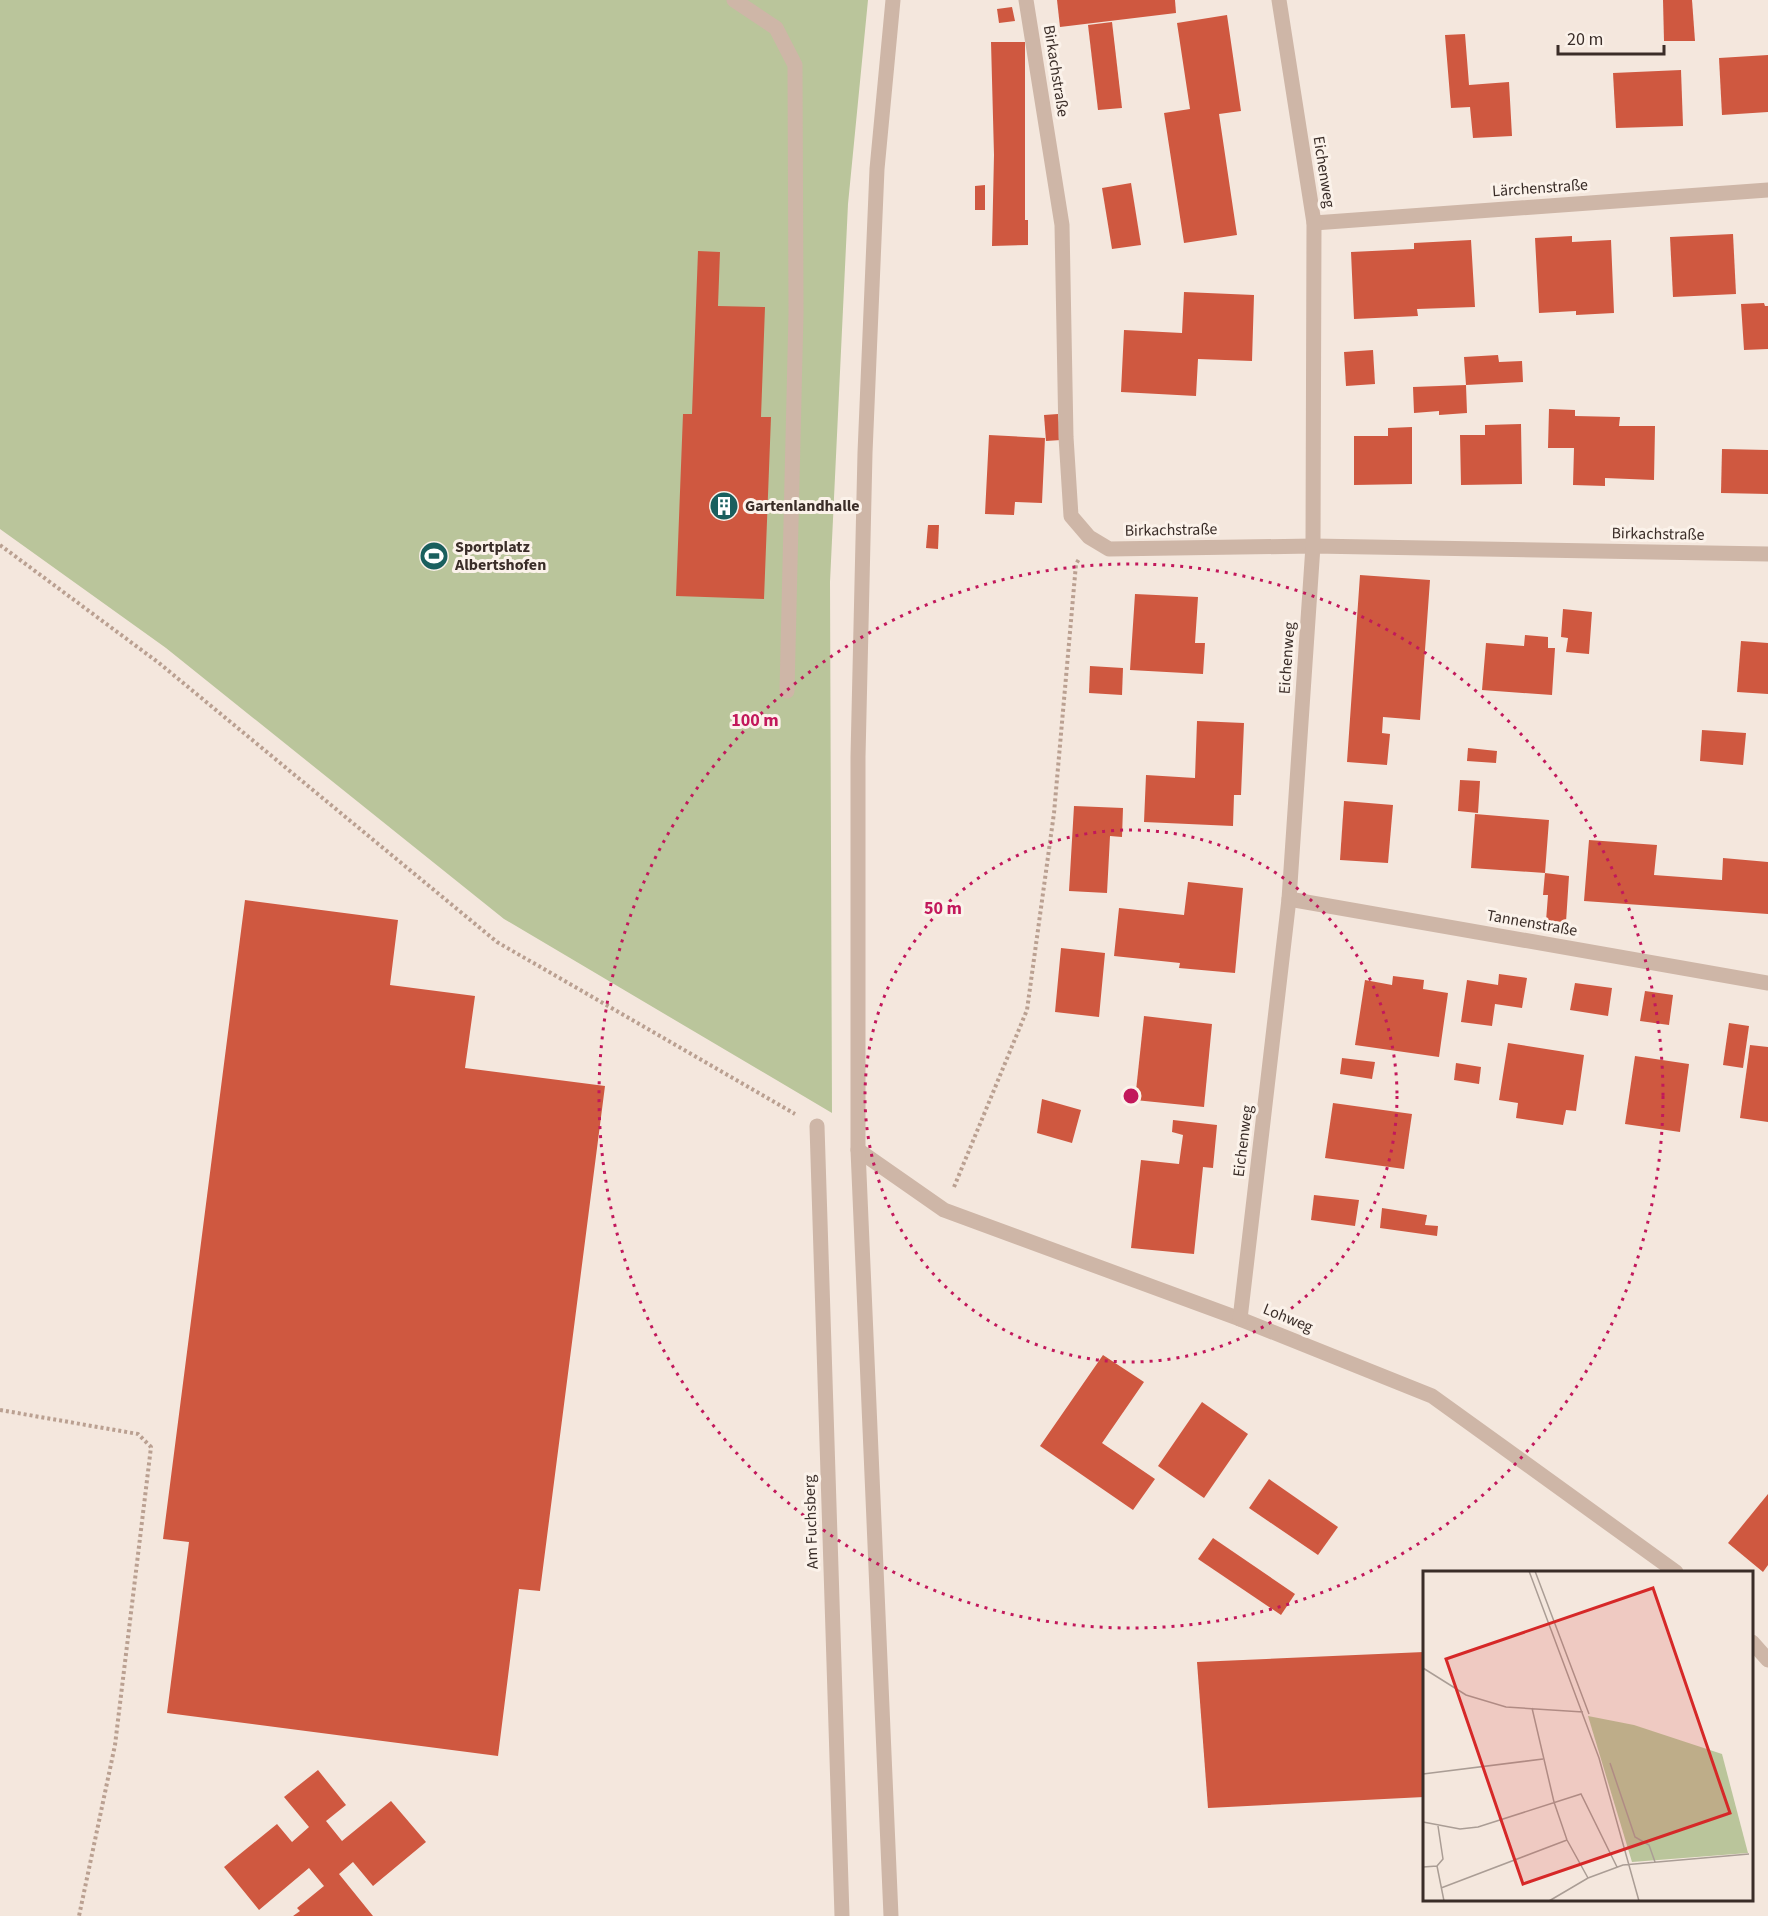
<svg xmlns="http://www.w3.org/2000/svg" width="1768" height="1916" font-family="'Source Sans 3',sans-serif">
  <style>
    .green { fill: #bac59b }
    .building { fill: #cf5840 }
    .lines { fill: none; stroke-linecap: round; stroke-linejoin: round }
    .path { stroke: #baa091; stroke-width: 4; stroke-dasharray: 3 3; stroke-linecap: butt }
    .minor { stroke: #ceb6a7; stroke-width: 15 }
    .ring { fill: none; stroke: #c2185b; stroke-width: 3; stroke-dasharray: 3 6 }
    .labels { text-anchor: middle; dominant-baseline: central; stroke-width: 6; stroke-linejoin: round; paint-order: stroke }
    .street-label { font-size: 16px; fill: #3a2d28; stroke: #fbf2ea }
    .poi-label { font-size: 16px; font-weight: bold; fill: #3a2d28; stroke: #fbf2ea; text-anchor: start }
    .inset-road { fill: none; stroke: #aa9d95; stroke-width: 1.5 }
    .view { fill: #d62828; fill-opacity: 0.15; stroke: #d62828; stroke-width: 3 }
    .inset-edge { fill: none; stroke: #3a2d28; stroke-width: 3 }
    .centre { fill: #c2185b; stroke: #fbf2ea; stroke-width: 3 }
    .ring-label { font-size: 18px; text-anchor: middle; font-weight: bold; fill: #c2185b; stroke: #fbf2ea; stroke-width: 6; stroke-linejoin: round; paint-order: stroke }
  </style>
  <rect width="100%" height="100%" fill="#f4e7dd"/>
  <!-- green -->
  <polygon class="green" points="0,0 868,0 848,204 830,582 832,1113 504,919 166,648 0,529"/>
  <!-- building -->
  <g class="building">
    <polygon points="1057,0 1175,0 1176,13 1060,27"/>
    <polygon points="1663,0 1692,0 1695,41 1664,41"/>
    <polygon points="1012,7 1015,21 999,23 997,9"/>
    <polygon points="1227,15 1241,111 1219,114 1237,235 1184,243 1164,113 1190,109 1177,23"/>
    <polygon points="1112,22 1122,108 1098,110 1088,25"/>
    <polygon points="1465,34 1469,85 1509,82 1512,136 1473,138 1470,107 1451,108 1445,35"/>
    <polygon points="991,42 1025,42 1025,220 1028,220 1028,245 992,246 994,155"/>
    <polygon points="1768,55 1768,112 1722,115 1719,58"/>
    <polygon points="1681,70 1683,126 1616,128 1613,73"/>
    <polygon points="1131,183 1141,245 1112,249 1102,188"/>
    <polygon points="985,185 985,210 975,210 975,186"/>
    <polygon points="1733,234 1736,294 1673,297 1670,237"/>
    <polygon points="1572,236 1572,242 1611,240 1614,313 1576,315 1576,311 1539,313 1535,238"/>
    <polygon points="1471,240 1475,307 1417,309 1418,316 1354,319 1351,252 1414,249 1414,243"/>
    <polygon points="698,251 720,252 718,306 765,307 761,417 771,417 764,599 676,596 683,414 692,414"/>
    <polygon points="1184,292 1254,295 1252,361 1198,359 1196,396 1121,392 1124,330 1182,333"/>
    <polygon points="1764,303 1765,306 1768,306 1768,349 1744,350 1741,304"/>
    <polygon points="1373,350 1375,384 1346,386 1344,352"/>
    <polygon points="1498,355 1499,362 1522,361 1523,382 1466,385 1464,357"/>
    <polygon points="1466,385 1467,413 1439,415 1439,411 1414,413 1413,387"/>
    <polygon points="1549,409 1575,410 1575,416 1620,417 1619,426 1655,426 1654,480 1605,478 1605,486 1573,485 1574,448 1548,448"/>
    <polygon points="1058,414 1061,440 1046,441 1044,415"/>
    <polygon points="1521,424 1522,484 1461,485 1460,435 1485,435 1485,425"/>
    <polygon points="1412,427 1412,484 1354,485 1354,436 1388,436 1388,428"/>
    <polygon points="989,435 1045,438 1042,503 1015,502 1014,515 985,514"/>
    <polygon points="1722,449 1768,450 1768,494 1721,493"/>
    <polygon points="928,525 939,525 938,549 926,548"/>
    <polygon points="1360,575 1430,580 1420,720 1383,717 1382,733 1390,734 1387,765 1347,762"/>
    <polygon points="1135,594 1198,597 1195,643 1205,643 1203,674 1130,670"/>
    <polygon points="1563,609 1592,612 1589,654 1566,652 1568,638 1561,637"/>
    <polygon points="1525,635 1548,637 1548,648 1555,648 1552,695 1482,690 1486,643 1524,646"/>
    <polygon points="1741,641 1768,643 1768,694 1737,692"/>
    <polygon points="1090,666 1123,668 1122,695 1089,693"/>
    <polygon points="1197,721 1244,723 1241,795 1234,795 1233,826 1144,822 1146,775 1195,778"/>
    <polygon points="1702,730 1746,733 1743,765 1700,761"/>
    <polygon points="1468,748 1497,751 1496,763 1467,761"/>
    <polygon points="1460,780 1480,781 1478,813 1458,811"/>
    <polygon points="1344,801 1393,805 1388,863 1340,860"/>
    <polygon points="1074,806 1123,808 1122,837 1110,836 1107,893 1069,891"/>
    <polygon points="1475,814 1549,820 1545,873 1569,876 1566,922 1546,921 1548,895 1543,895 1545,873 1471,868"/>
    <polygon points="1589,840 1657,845 1654,875 1722,880 1723,858 1768,862 1768,914 1584,901"/>
    <polygon points="1188,882 1243,888 1235,973 1179,968 1180,963 1114,956 1119,908 1184,915"/>
    <polygon points="245,900 398,920 390,985 475,996 465,1068 605,1086 540,1591 519,1589 498,1756 167,1713 189,1542 163,1539"/>
    <polygon points="1061,948 1105,953 1099,1017 1055,1012"/>
    <polygon points="1499,974 1527,978 1522,1008 1495,1004 1492,1026 1461,1022 1467,980 1498,985"/>
    <polygon points="1393,976 1424,980 1423,989 1448,993 1439,1057 1355,1045 1365,980 1392,985"/>
    <polygon points="1575,983 1612,988 1608,1016 1570,1010"/>
    <polygon points="1645,991 1673,995 1669,1025 1640,1021"/>
    <polygon points="1144,1016 1212,1024 1204,1107 1135,1100"/>
    <polygon points="1729,1023 1749,1026 1743,1068 1723,1065"/>
    <polygon points="1508,1043 1584,1055 1576,1111 1566,1110 1563,1125 1516,1118 1518,1103 1499,1100"/>
    <polygon points="1750,1045 1768,1047 1768,1122 1740,1118"/>
    <polygon points="1635,1056 1689,1064 1680,1132 1625,1124"/>
    <polygon points="1342,1058 1375,1062 1372,1079 1340,1074"/>
    <polygon points="1456,1063 1481,1067 1479,1084 1454,1080"/>
    <polygon points="1042,1099 1081,1110 1072,1143 1037,1133"/>
    <polygon points="1333,1103 1412,1114 1404,1169 1325,1158"/>
    <polygon points="1173,1120 1217,1125 1213,1168 1203,1167 1194,1254 1131,1248 1141,1160 1179,1164 1183,1135 1172,1132"/>
    <polygon points="1314,1195 1359,1200 1355,1226 1311,1220"/>
    <polygon points="1382,1208 1427,1215 1425,1225 1438,1226 1437,1236 1380,1228"/>
    <polygon points="1103,1355 1144,1382 1102,1443 1155,1479 1133,1510 1040,1446"/>
    <polygon points="1202,1402 1248,1434 1204,1498 1158,1466"/>
    <polygon points="1269,1479 1338,1527 1318,1555 1249,1508"/>
    <polygon points="1768,1494 1768,1565 1763,1572 1728,1543"/>
    <polygon points="1213,1538 1295,1594 1281,1615 1198,1559"/>
    <polygon points="1424,1652 1424,1797 1208,1808 1197,1662"/>
    <polygon points="318,1770 346,1805 326,1821 342,1841 391,1801 426,1842 373,1886 353,1862 339,1874 373,1916 293,1916 300,1911 297,1908 324,1886 309,1868 259,1910 224,1867 277,1824 292,1842 309,1827 284,1797"/>
  </g>
  <g class="lines">
    <!-- path -->
    <g class="path">
      <polyline points="0,545 159,663 497,942 795,1114"/>
      <polyline points="954,1187 1027,1010 1054,813 1076,564 1079,559"/>
      <polyline points="0,1410 138,1434 151,1447 115,1745 79,1916"/>
    </g>
    <!-- minor -->
    <g class="minor">
      <polyline points="734,0 776,28 795,65 796,313 787,691"/>
      <polyline points="1026,0 1062,225 1066,437 1071,516 1089,537 1109,549 1313,546 1768,554"/>
      <polyline points="1314,223 1768,190"/>
      <polyline points="1289,899 1768,983"/>
      <polyline points="817,1126 842,1916"/>
      <polyline points="858,1150 944,1210 1240,1319 1432,1396 1676,1572"/>
      <polyline points="1240,1319 1289,899 1313,546 1314,223 1279,0"/>
      <polyline points="1752,1642 1768,1660"/>
      <polyline points="891,1916 858,1150 858,757 865,453 877,169 893,0"/>
    </g>
  </g>
  <!-- distance rings -->
  <g class="ring">
    <circle cx="1131" cy="1096" r="266"/>
    <circle cx="1131" cy="1096" r="532"/>
  </g>
  <!-- icons -->
  <defs>
    <g id="building-disc" transform="scale(1.5)"><circle r="9.5" fill="#1a5f5e" stroke="#fbf2ea"/><path d="M-4-6H4V6H1V3H-1V6H-4ZM-2.5-4.3h1.7v1.8h-1.7ZM.8-4.3h1.7v1.8H.8ZM-2.5-1h1.7V.8h-1.7ZM.8-1h1.7V.8H.8Z" fill="#fff"/></g>
    <g id="stadium-disc" transform="scale(1.5)"><circle r="9.5" fill="#1a5f5e" stroke="#fbf2ea"/><path d="M0-5a6.5 5 0 1 0 0 10a6.5 5 0 1 0 0-10ZM-3.5-1.8h7v3.6h-7Z" fill="#fff"/></g>
  </defs>
  <g fill-rule="evenodd">
    <use href="#building-disc" x="724" y="506"/>
    <use href="#stadium-disc" x="434" y="556"/>
  </g>
  <g class="labels">
    <!-- street labels -->
    <g class="street-label">
      <text transform="translate(1056 71) rotate(81)">Birkachstraße</text>
      <text transform="translate(1324 172) rotate(81)">Eichenweg</text>
      <text transform="translate(1540 188) rotate(-4)">Lärchenstraße</text>
      <text transform="translate(1171 530) rotate(-1)">Birkachstraße</text>
      <text transform="translate(1658 534) rotate(1)">Birkachstraße</text>
      <text transform="translate(1287 658) rotate(-86)">Eichenweg</text>
      <text transform="translate(1532 923) rotate(10)">Tannenstraße</text>
      <text transform="translate(1243 1141) rotate(-83)">Eichenweg</text>
      <text transform="translate(1288 1318) rotate(22)">Lohweg</text>
      <text transform="translate(811 1522) rotate(-92)">Am Fuchsberg</text>
    </g>
    <!-- poi labels -->
    <g class="poi-label">
      <text x="745" y="506">Gartenlandhalle</text>
      <text x="455" y="547">Sportplatz<tspan x="455" dy="18">Albertshofen</tspan></text>
    </g>
  </g>
  <!-- overview -->
  <g transform="translate(1423 1571)">
    <rect width="330" height="330" fill="#f4e7dd"/>
    <path d="M 165,145 L 211,154 L 299,183 L 325,282 L 209,291 Z" fill="#bac59b"/>
    <path class="inset-road" d="M 106,0 L 176,187 L 216,330M 112,0 L 166,143M 0,97 L 43,124 L 83,136 L 160,141M 109,137 L 131,231 L 144,269 L 165,307M 187,192 L 212,266 L 226,274 L 232,291M 0,203 L 120,188M 0,251 L 37,258 L 55,256 L 158,223 L 194,296M 14,295 L 21,330M 0,296 L 14,295 L 20,288 L 15,255M 18,317 L 144,269M 126,330 L 165,307 L 200,294 L 326,283"/>
    <path class="view" d="M 230,17 L 307,242 L 100,313 L 23,88 Z"/>
    <rect width="330" height="330" class="inset-edge"/>
  </g>
  <circle cx="1131" cy="1096" r="9" class="centre"/>
  <g class="ring-label">
    <text x="755" y="726">100 m</text>
    <text x="943" y="914">50 m</text>
  </g>
  <!-- scale -->
  <path d="M1558 45v9h106v-9" fill="none" stroke="#3a2d28" stroke-width="3"/>
  <text x="1567" y="45" font-size="18" fill="#3a2d28" stroke="#fbf2ea" stroke-width="4.5" paint-order="stroke">20 m</text>
</svg>
